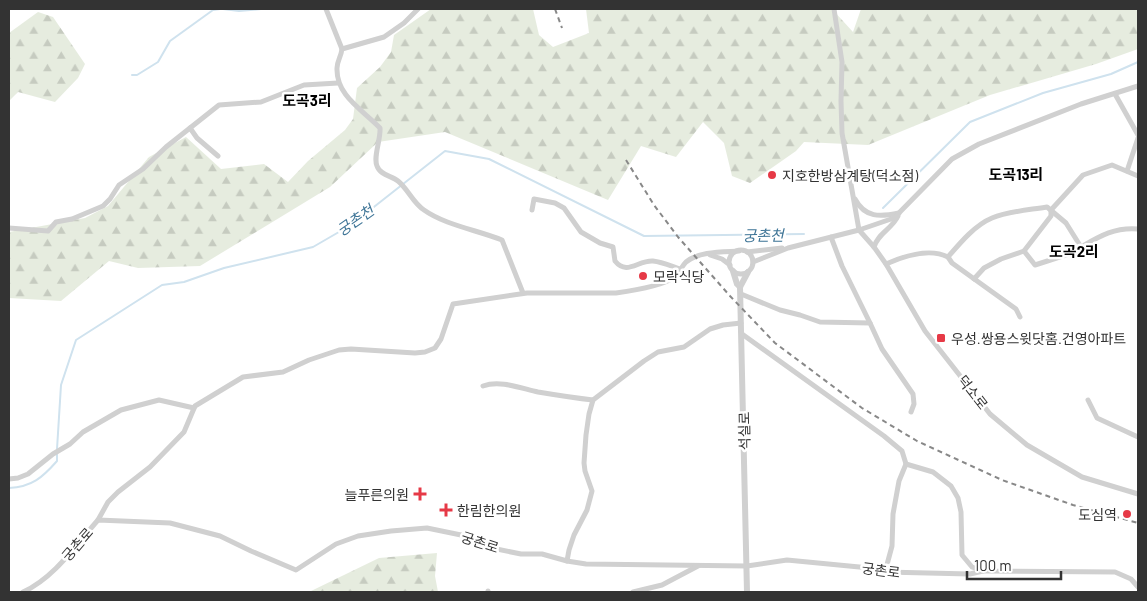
<svg xmlns="http://www.w3.org/2000/svg" width="1147" height="601" font-family="Barlow,'Noto Sans KR',sans-serif">
  <style>
    .forest { fill: url(#forest-firs) }
    .lines { fill: none; stroke-linecap: round; stroke-linejoin: round }
    .stream { stroke: #cfe2ee; stroke-width: 2 }
    .minor { stroke: #d0d0d0; stroke-width: 5 }
    .tertiary { stroke: #d0d0d0; stroke-width: 6 }
    .rail { stroke: #888; stroke-width: 2; stroke-dasharray: 5 4; stroke-linecap: butt }
    .poi-dot { fill: #e63946; stroke: #fff; stroke-width: 2 }
    .labels { text-anchor: middle; dominant-baseline: central; stroke-width: 5; stroke-linejoin: round; paint-order: stroke }
    .poi-label { font-size: 14px; fill: #333; stroke: #fff; text-anchor: start }
    .street-label { font-size: 14px; fill: #333; stroke: #fff }
    .neighbourhood-label { font-size: 15px; font-weight: bold; fill: #000; stroke: #fff }
    .water-label { font-size: 15px; font-style: italic; fill: #3f7597; stroke: #fff }
  </style>
  <defs>
    <pattern id="forest-firs" width="22" height="20" patternUnits="userSpaceOnUse" patternTransform="scale(1.25)"><rect width="22" height="20" fill="#e6ecdf"/><path d="M5 1l3.5 6h-7zM16 11l3.5 6h-7z" fill="#c6cbc0"/></pattern>
  </defs>
  <rect width="100%" height="100%" fill="#fff"/>
  <!-- forest -->
  <g class="forest">
    <polygon points="431,9 533,9 539,35 553,47 589,33 586,9 832,9 853,32 861,9 1138,9 1138,49 1096,64 990,95 868,145 804,142 796,151 750,183 732,176 724,143 703,122 676,157 641,146 608,200 445,132 378,142 330,187 200,266 138,268 109,261 61,301 9,298 9,232 85,218 108,206 149,157 186,137 221,169 264,164 288,182 308,161 345,130 353,119 357,88 380,67 391,52 394,35"/>
    <polygon points="38,12 53,17 85,64 78,78 55,102 18,92 9,101 9,33"/>
    <polygon points="437,553 435,576 438,592 309,592 379,558"/>
  </g>
  <g class="lines">
    <!-- stream -->
    <g class="stream">
      <polyline points="223,9 239,11 261,9"/>
      <polyline points="132,75 137,75 158,62 170,41 213,10 220,9"/>
      <polyline points="883,208 970,122 1043,93 1111,74 1138,62"/>
      <polyline points="57,449 61,385 76,340 162,285 184,282 224,268 313,247 351,225 445,151 489,159 644,236 804,234"/>
      <path d="M 9,488 C 32,487 43,477 57,461 L 57,454"/>
    </g>
    <!-- minor -->
    <g class="minor">
      <polyline points="326,9 342,49"/>
      <path d="M 418,9 L 404,23 L 384,37 L 342,49 C 341,57 337,61 337,68 C 336,96 363,110 380,128 C 381,139 373,157 377,166 C 380,175 392,176 398,181 C 408,189 413,203 424,210 C 445,225 477,230 502,240 L 523,293"/>
      <polyline points="834,9 842,62 841,101 842,133 859,230"/>
      <polyline points="1115,94 1138,135"/>
      <polyline points="218,156 197,138 190,128 219,105 261,102 304,85 338,83"/>
      <polyline points="1127,171 1138,138"/>
      <path d="M 855,199 C 865,218 880,217 899,213"/>
      <path d="M 532,210 L 534,199 L 555,203 L 564,208 L 581,232 L 600,243 L 613,247 L 615,261 C 627,276 638,260 653,261 C 662,262 671,266 680,269"/>
      <polyline points="9,228 48,231 56,222 72,219 103,206 110,199 119,185 143,169 166,147 190,128"/>
      <polyline points="859,230 874,247 886,264 925,331 990,414 1027,445 1082,477 1138,494"/>
      <polyline points="831,237 842,266 870,323"/>
      <path d="M 874,247 C 878,233 892,229 898,216"/>
      <path d="M 1081,247 C 1100,236 1115,227 1138,229"/>
      <circle cx="741" cy="262" r="12"/>
      <polyline points="747,252 782,248"/>
      <polyline points="710,255 722,259 730,265"/>
      <polyline points="948,257 952,263 1016,309 1020,317"/>
      <polyline points="753,262 788,248 859,230 894,218 952,159 979,144 1081,104 1138,86"/>
      <path d="M 886,264 C 904,256 930,248 948,257 C 960,243 975,225 992,218 C 1009,211 1029,210 1047,207 L 1066,223 L 1081,247 L 1072,253 L 1035,265 L 1024,251"/>
      <polyline points="974,279 984,268 1001,259 1024,251 1051,216 1051,210 1083,175 1112,165 1138,176"/>
      <polyline points="741,294 780,310 800,315 820,322 870,323 882,349 913,394 914,404 911,412"/>
      <polyline points="742,334 884,436 902,451 906,464 899,481 893,514 892,546 885,572"/>
      <path d="M 483,386 C 500,380 520,388 538,392 C 556,395 575,398 593,400"/>
      <polyline points="1088,400 1097,418 1138,437"/>
      <polyline points="906,464 933,472 951,486 958,498 961,512 962,555 972,567 983,571 1115,572 1131,579 1138,587"/>
      <polyline points="9,479 18,478 28,474 53,454 70,444 83,432 121,410 159,400 194,408"/>
      <path d="M 98,520 L 108,502 L 118,492 L 150,467 L 184,432 L 195,406 L 243,377 L 283,372 L 309,360 L 339,350 L 351,349 L 415,353 L 425,352 L 435,348 L 441,339 L 453,304 L 527,293 L 616,293 C 630,291 662,286 673,278 C 679,274 681,267 686,262 C 699,251 723,252 739,251"/>
      <polyline points="567,561 569,550 574,535 587,510 592,491 585,471 584,463 586,435 589,414 593,400 644,361 658,352 684,347 710,329 723,325 741,323"/>
      <path d="M 23,592 C 54,578 76,545 98,520 L 170,523 L 220,536 L 251,551 L 296,570 L 336,544 L 358,536 L 391,531 L 427,528 L 461,535 L 487,547 L 521,554 L 542,554 L 567,561 L 586,564 L 747,566 L 787,560 L 880,569 L 885,572 L 970,574 L 983,571"/>
      <polyline points="488,592 488,591"/>
      <polyline points="633,592 662,585 698,566"/>
    </g>
    <!-- tertiary -->
    <g class="tertiary">
      <polyline points="733,271 737,284 740,287"/>
      <polyline points="747,592 740,287 748,272"/>
    </g>
    <!-- rail -->
    <g class="rail">
      <polyline points="555,9 562,28"/>
      <polyline points="626,160 654,205 678,237 730,296 775,343 862,408 917,441 1002,480 1073,505 1138,523"/>
    </g>
  </g>
  <!-- markers -->
  <g class="poi-dot">
    <circle cx="772" cy="175" r="5"/>
    <circle cx="643" cy="276" r="5"/>
    <rect x="936" y="333" width="10" height="10" rx="2.5"/>
    <path d="M417.5 486.5h5v5h5v5h-5v5h-5v-5h-5v-5h5z"/>
    <path d="M443.5 502.5h5v5h5v5h-5v5h-5v-5h-5v-5h5z"/>
    <circle cx="1127" cy="514" r="5"/>
  </g>
  <g class="labels">
    <!-- poi labels -->
    <g class="poi-label">
      <text x="782" y="175">지호한방삼계탕(덕소점)</text>
      <text x="653" y="276">모락식당</text>
      <text x="951" y="338">우성.쌍용스윗닷홈.건영아파트</text>
      <text x="409" y="494" text-anchor="end">늘푸른의원</text>
      <text x="457" y="510">한림한의원</text>
      <text x="1117" y="514" text-anchor="end">도심역</text>
    </g>
    <!-- street labels -->
    <g class="street-label">
      <text transform="translate(973 392) rotate(52)">덕소로</text>
      <text transform="translate(744 431) rotate(-91)">석실로</text>
      <text transform="translate(480 542) rotate(18)">궁촌로</text>
      <text transform="translate(77 544) rotate(-49)">궁촌로</text>
      <text transform="translate(881 570) rotate(7)">궁촌로</text>
    </g>
    <!-- neighbourhood labels -->
    <g class="neighbourhood-label">
      <text x="307" y="100">도곡3리</text>
      <text x="1016" y="174">도곡13리</text>
      <text x="1074" y="251">도곡2리</text>
    </g>
    <!-- water labels -->
    <g class="water-label">
      <text transform="translate(355 220) rotate(-35)">궁촌천</text>
      <text transform="translate(763 235) rotate(-1)">궁촌천</text>
    </g>
  </g>
  <!-- border -->
  <rect width="1147" height="601" fill="none" stroke="#333333" stroke-width="20"/>
  <!-- scale -->
  <path d="M967 571v8h94v-8" fill="none" stroke="#333333" stroke-width="2.5"/>
  <text x="974" y="571" font-size="15" fill="#333333" stroke="#ffffff" stroke-width="4" paint-order="stroke">100 m</text>
</svg>
